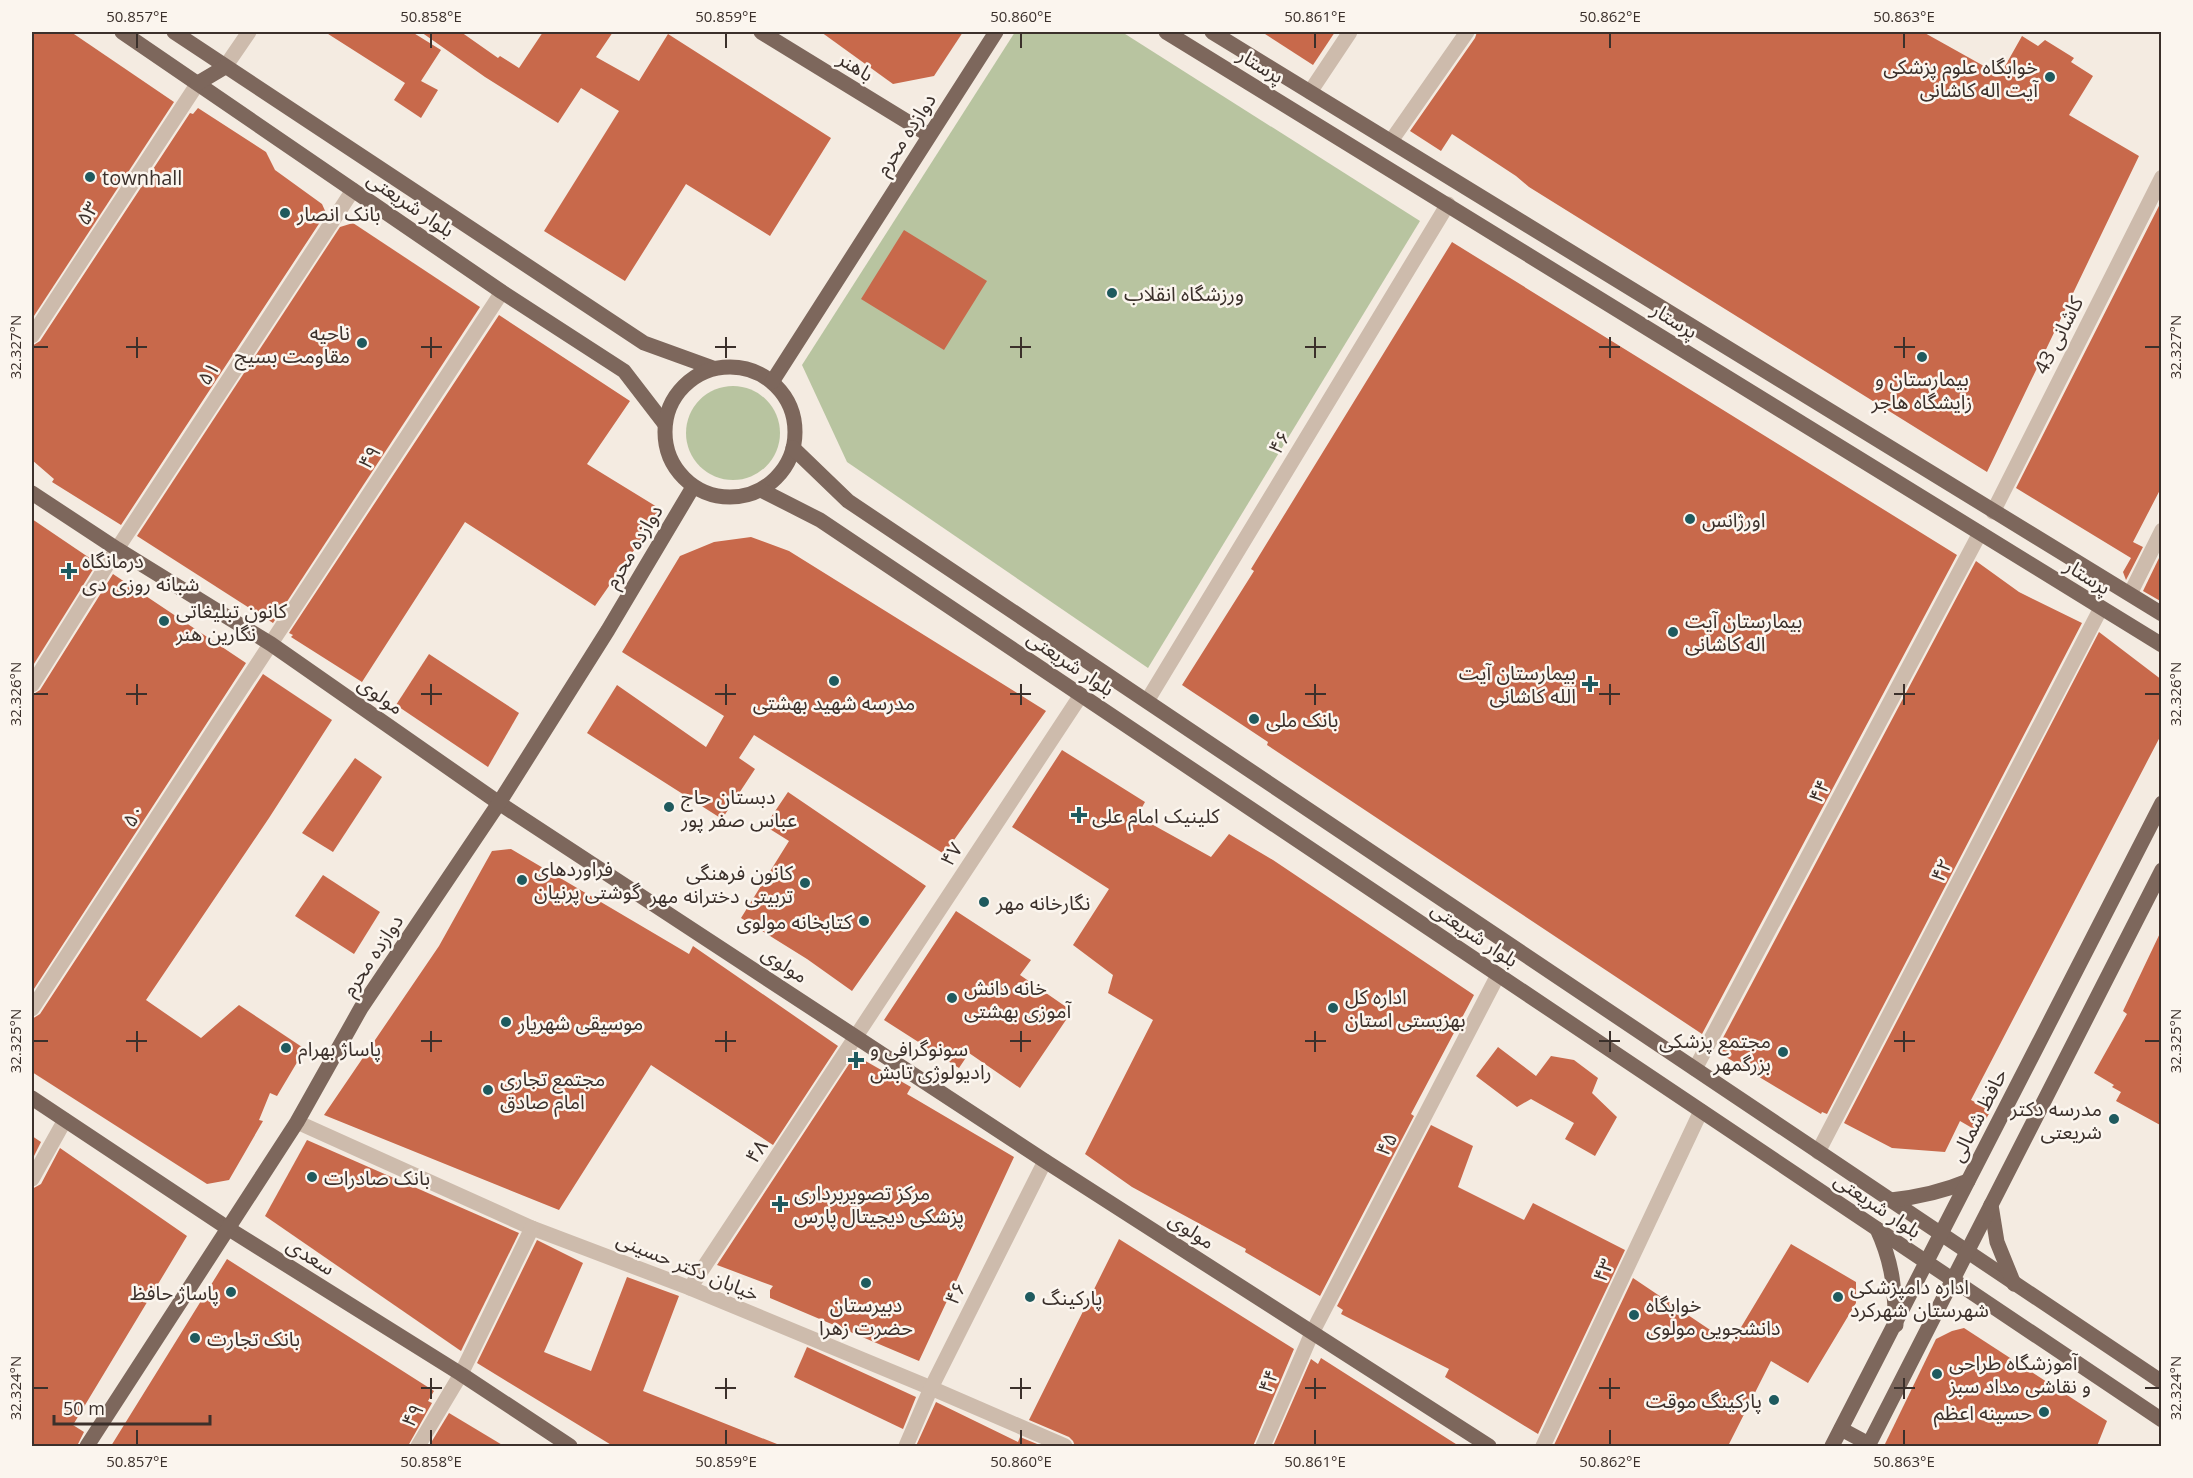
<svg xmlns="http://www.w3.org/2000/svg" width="2193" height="1478" font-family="'Open Sans','Noto Sans Arabic',sans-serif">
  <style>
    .green { fill: #b8c4a0 }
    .building { fill: #c8694b }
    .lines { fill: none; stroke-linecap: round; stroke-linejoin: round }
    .minor { stroke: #cdbbac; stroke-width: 15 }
    .major { stroke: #7d675c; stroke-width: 15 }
    .ticks { fill: none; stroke: #3b302b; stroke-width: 2 }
    .poi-dot { fill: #1f5a5e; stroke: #fbf5ee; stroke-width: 2 }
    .labels { text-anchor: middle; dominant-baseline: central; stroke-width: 5; stroke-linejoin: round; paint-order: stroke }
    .street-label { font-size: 20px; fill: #3b302b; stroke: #fbf5ee }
    .poi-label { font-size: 20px; fill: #3b302b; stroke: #fbf5ee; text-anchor: start }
    .neatline { fill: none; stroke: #3b302b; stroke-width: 2 }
    .ticks-label { font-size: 15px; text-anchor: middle; fill: #3b302b }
  </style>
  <rect width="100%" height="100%" fill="#f4ebe1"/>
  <!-- green -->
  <g class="green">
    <polygon points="1015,32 1122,32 1420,221 1148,668 847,462 802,365"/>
    <circle cx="733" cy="433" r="47"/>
  </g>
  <!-- building -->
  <g class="building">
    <polygon points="32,32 71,32 174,102 32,319"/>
    <polygon points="325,32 412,32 441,50 421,81 438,90 421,118 394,100 405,83"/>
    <polygon points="421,32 461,32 498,58 500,56 519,68 543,32 613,32 596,57 639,81 668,34 831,138 770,236 686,184 625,281 544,231 619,111 581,88 558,123 485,77"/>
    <polygon points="821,32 963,32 934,76 893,84"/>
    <polygon points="1262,32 1335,32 1313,65"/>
    <polygon points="1477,32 1923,32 2000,75 2022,36 2038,46 2045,40 2074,58 2071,62 2093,76 2069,115 2139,156 1987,472 1529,187 1516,176 1452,134 1441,151 1410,131 1475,38"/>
    <polygon points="198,108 266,152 275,170 322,204 326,213 121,525 52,482 54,479 32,460 32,346 40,341 190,113 193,114"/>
    <polygon points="2162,200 2162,486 2133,542 2143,547 2126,580 2123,572 2131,558 2016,488"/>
    <polygon points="353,223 480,307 273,623 137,536 340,227"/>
    <polygon points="904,230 987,281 944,350 861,299"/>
    <polygon points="1452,242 1957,555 1702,1034 1267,745 1268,742 1182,685 1254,571 1251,569"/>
    <polygon points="499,315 630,401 587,464 662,510 595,606 465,522 362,682 291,637 293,635 289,633"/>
    <polygon points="32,519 97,563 32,667"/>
    <polygon points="751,537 789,551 1046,711 944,854 754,735 739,758 755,769 722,819 587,733 617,685 706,747 724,716 622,652 680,556 714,542"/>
    <polygon points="2160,556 2162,557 2162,602 2143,591"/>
    <polygon points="1976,561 2019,592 2082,623 1827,1114 1822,1112 1821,1114 1716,1051"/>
    <polygon points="113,574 246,663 32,992 32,695 40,690"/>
    <polygon points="2099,632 2162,680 2162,733 1971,1100 1991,1110 1979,1132 1960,1121 1945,1152 1892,1148 1844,1123"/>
    <polygon points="429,654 519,713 488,767 396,705"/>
    <polygon points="263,674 332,720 269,818 146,1000 201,1038 239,1005 305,1049 277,1096 270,1093 259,1120 263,1121 229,1180 207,1184 32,1072 32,1019 40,1014"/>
    <polygon points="1062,750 1145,802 1137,816 1211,857 1229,834 1273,860 1474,995 1411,1114 1414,1116 1320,1296 1245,1252 1246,1249 1132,1187 1085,1154 1153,1020 1108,993 1113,975 1073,945 1109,889 1012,827"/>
    <polygon points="355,758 382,777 333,852 302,833"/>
    <polygon points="788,792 926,886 852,991 807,959 741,918 789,841 765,826"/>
    <polygon points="511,849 689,954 693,946 838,1046 773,1145 651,1065 559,1210 324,1115 439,946 492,851"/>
    <polygon points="323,875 380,912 354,954 295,916"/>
    <polygon points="956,911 1031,960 1020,975 1072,1011 1020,1088 969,1053 959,1068 884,1020"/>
    <polygon points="2162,929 2162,1126 2116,1101 2121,1092 2112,1087 2114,1085 2094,1073 2127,1014 2123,1011"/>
    <polygon points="1498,1047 1536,1076 1551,1056 1574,1060 1598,1078 1592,1093 1617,1117 1595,1156 1565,1139 1574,1123 1531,1099 1517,1107 1476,1076"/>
    <polygon points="855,1055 911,1087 907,1094 1014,1157 919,1361 770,1298 770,1290 773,1286 717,1265"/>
    <polygon points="1431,1125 1473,1146 1458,1187 1524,1220 1533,1203 1625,1250 1538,1434 1445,1377 1449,1369 1341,1314 1343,1310 1337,1306"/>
    <polygon points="32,1136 41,1142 32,1160"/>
    <polygon points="307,1140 519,1233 461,1351 265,1216"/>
    <polygon points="60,1148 187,1236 73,1425 84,1432 77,1446 32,1446 32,1189 41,1184"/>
    <polygon points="1119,1239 1294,1349 1253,1446 1075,1446 1073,1441 1069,1437 1029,1420"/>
    <polygon points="537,1240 583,1263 544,1352 591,1371 627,1277 679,1296 643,1391 782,1446 613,1446 477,1363"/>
    <polygon points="1791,1244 1856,1282 1856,1303 1808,1383 1771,1361 1728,1446 1557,1446 1554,1445 1633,1278 1731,1344"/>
    <polygon points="227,1259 434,1391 428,1401 432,1403 408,1446 111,1446"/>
    <polygon points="1964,1328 2107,1421 2097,1446 1884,1446 1936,1339 1952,1331"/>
    <polygon points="807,1347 916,1397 903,1429 794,1377"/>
    <polygon points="1321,1358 1459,1446 1273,1446 1311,1359 1318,1364"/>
    <polygon points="936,1402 1018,1442 1020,1437 1042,1446 916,1446"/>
    <polygon points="449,1413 504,1446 429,1446"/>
  </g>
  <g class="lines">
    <!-- minor -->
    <g class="minor">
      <polyline points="225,67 249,32"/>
      <polyline points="1310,92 1350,32"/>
      <polyline points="1391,141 1467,32"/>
      <polyline points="32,336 198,83"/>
      <polyline points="1993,512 2162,177"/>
      <polyline points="2130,594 2162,530"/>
      <polyline points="32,685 117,549 353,190"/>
      <polyline points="1147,701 1448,204"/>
      <path d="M 32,1009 C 187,769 346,531 502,292"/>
      <polyline points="1695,1069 1980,533"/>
      <polyline points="297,1122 532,1228 690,1288 931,1388 1065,1446"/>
      <polyline points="1818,1152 2101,608"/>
      <polyline points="32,1179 65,1120"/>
      <polyline points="690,1288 1081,695"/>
      <polyline points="418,1446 461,1374 532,1228"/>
      <polyline points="906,1446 931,1388 1045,1161"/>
      <polyline points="1263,1446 1312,1333 1498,975"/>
      <polyline points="1543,1446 1701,1111"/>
    </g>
    <!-- major -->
    <g class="major">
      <polyline points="122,32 502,292 624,371 664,423"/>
      <polyline points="174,32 644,343 713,368"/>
      <polyline points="761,32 929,135"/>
      <polyline points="1166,32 2162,645"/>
      <polyline points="1212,32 2162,614"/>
      <polyline points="198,83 225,67"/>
      <circle cx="730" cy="432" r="65"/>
      <polyline points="772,382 996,32"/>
      <polyline points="793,448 848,501 2162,1382"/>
      <polyline points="761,490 820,520 2162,1420"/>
      <polyline points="32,493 117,549 271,644 499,803 1045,1161 1489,1446"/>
      <polyline points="32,1098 229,1229 461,1374 570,1446"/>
      <path d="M 1891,1200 C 1919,1197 1942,1192 1968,1181"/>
      <polyline points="1991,1205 1997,1242 2014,1284"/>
      <path d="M 1877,1229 C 1893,1264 1894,1286 1896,1325"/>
      <polyline points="1841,1429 1869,1444"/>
      <polyline points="87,1446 297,1122 361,1008 499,803 608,630 693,487"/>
      <polyline points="1832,1446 2162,803"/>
      <polyline points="1868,1446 2162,870"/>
    </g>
  </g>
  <!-- ticks -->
  <path class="ticks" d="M 137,33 L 137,48M 431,33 L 431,48M 726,33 L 726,48M 1021,33 L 1021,48M 1315,33 L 1315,48M 1610,33 L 1610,48M 1904,33 L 1904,48M 137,337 L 137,358M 431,337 L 431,358M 726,337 L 726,358M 1021,337 L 1021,358M 1315,337 L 1315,358M 1610,337 L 1610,358M 1904,337 L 1904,358M 33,347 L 48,347M 126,347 L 147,347M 421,347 L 442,347M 715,347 L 736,347M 1010,347 L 1031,347M 1305,347 L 1326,347M 1599,347 L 1620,347M 1894,347 L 1915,347M 2145,347 L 2160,347M 137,684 L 137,705M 431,684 L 431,705M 726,684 L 726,705M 1021,684 L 1021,705M 1315,684 L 1315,705M 1610,684 L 1610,705M 1904,684 L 1904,705M 33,694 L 48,694M 126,694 L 147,694M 421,694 L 442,694M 715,694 L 736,694M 1010,694 L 1031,694M 1305,694 L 1326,694M 1599,694 L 1620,694M 1894,694 L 1915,694M 2145,694 L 2160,694M 137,1031 L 137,1052M 431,1031 L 431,1052M 726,1031 L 726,1052M 1021,1031 L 1021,1052M 1315,1031 L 1315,1052M 1610,1031 L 1610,1052M 1904,1031 L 1904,1052M 33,1041 L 48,1041M 126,1041 L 147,1041M 421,1041 L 442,1041M 715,1041 L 736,1041M 1010,1041 L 1031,1041M 1305,1041 L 1326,1041M 1599,1041 L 1620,1041M 1894,1041 L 1915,1041M 2145,1041 L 2160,1041M 431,1378 L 431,1399M 726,1378 L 726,1399M 1021,1378 L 1021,1399M 1315,1378 L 1315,1399M 1610,1378 L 1610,1399M 1904,1378 L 1904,1399M 33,1388 L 48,1388M 421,1388 L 442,1388M 715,1388 L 736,1388M 1010,1388 L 1031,1388M 1305,1388 L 1326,1388M 1599,1388 L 1620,1388M 1894,1388 L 1915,1388M 2145,1388 L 2160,1388M 137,1430 L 137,1445M 431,1430 L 431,1445M 726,1430 L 726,1445M 1021,1430 L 1021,1445M 1315,1430 L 1315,1445M 1610,1430 L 1610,1445M 1904,1430 L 1904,1445"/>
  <!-- markers -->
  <g class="poi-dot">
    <circle cx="2050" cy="77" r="6"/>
    <circle cx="90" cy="177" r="6"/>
    <circle cx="285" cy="213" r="6"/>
    <circle cx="1112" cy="293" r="6"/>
    <circle cx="362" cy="343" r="6"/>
    <circle cx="1922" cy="357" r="6"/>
    <circle cx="1690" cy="519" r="6"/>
    <path d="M66 562h6v6h6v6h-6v6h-6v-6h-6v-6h6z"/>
    <circle cx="164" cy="621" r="6"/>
    <circle cx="1673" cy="632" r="6"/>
    <circle cx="834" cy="681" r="6"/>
    <path d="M1587 675h6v6h6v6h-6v6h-6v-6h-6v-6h6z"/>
    <circle cx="1254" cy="719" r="6"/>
    <circle cx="669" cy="807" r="6"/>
    <path d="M1076 806h6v6h6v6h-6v6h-6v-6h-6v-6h6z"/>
    <circle cx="522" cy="880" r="6"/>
    <circle cx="805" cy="883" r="6"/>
    <circle cx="984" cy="902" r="6"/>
    <circle cx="864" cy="921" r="6"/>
    <circle cx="952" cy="998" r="6"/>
    <circle cx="1333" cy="1008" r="6"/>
    <circle cx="506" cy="1022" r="6"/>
    <circle cx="286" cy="1048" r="6"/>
    <circle cx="1783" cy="1052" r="6"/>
    <path d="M853 1051h6v6h6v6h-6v6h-6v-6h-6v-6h6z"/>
    <circle cx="488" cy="1090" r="6"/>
    <circle cx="2114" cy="1119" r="6"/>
    <circle cx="312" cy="1177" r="6"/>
    <path d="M777 1195h6v6h6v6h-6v6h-6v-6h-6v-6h6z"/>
    <circle cx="866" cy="1283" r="6"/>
    <circle cx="231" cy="1292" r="6"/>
    <circle cx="1030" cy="1297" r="6"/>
    <circle cx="1838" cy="1297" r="6"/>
    <circle cx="1634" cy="1315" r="6"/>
    <circle cx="195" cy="1338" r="6"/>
    <circle cx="1937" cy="1374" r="6"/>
    <circle cx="1774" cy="1400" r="6"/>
    <circle cx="2044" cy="1412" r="6"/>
  </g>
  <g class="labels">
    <!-- street labels -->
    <g class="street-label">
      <text transform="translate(1261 65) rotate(31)">پرستار</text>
      <text transform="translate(856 66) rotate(32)">باهنر</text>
      <text transform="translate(905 134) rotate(-57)">دوازده محرم</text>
      <text transform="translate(411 204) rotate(34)">بلوار شریعتی</text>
      <text transform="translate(87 213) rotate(-57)">۵۳</text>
      <text transform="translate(1675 320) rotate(32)">پرستار</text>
      <text transform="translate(2058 335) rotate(-63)">کاشانی 43</text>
      <text transform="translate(208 373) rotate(-57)">۵۱</text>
      <text transform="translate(1279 442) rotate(-59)">۴۶</text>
      <text transform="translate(369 457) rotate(-57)">۴۹</text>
      <text transform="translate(633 546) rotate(-59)">دوازده محرم</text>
      <text transform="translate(2088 576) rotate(32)">پرستار</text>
      <text transform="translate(1071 663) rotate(34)">بلوار شریعتی</text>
      <text transform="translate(381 695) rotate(35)">مولوی</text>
      <text transform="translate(1819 791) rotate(-62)">۴۴</text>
      <text transform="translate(133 815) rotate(-57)">۵۰</text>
      <text transform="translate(951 854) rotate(-57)">۴۷</text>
      <text transform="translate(1941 870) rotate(-63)">۴۲</text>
      <text transform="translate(1475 934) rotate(34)">بلوار شریعتی</text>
      <text transform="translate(372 955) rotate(-56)">دوازده محرم</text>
      <text transform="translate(785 964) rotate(33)">مولوی</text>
      <text transform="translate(1978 1115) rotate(-63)">حافظ شمالی</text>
      <text transform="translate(1386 1144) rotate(-63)">۴۵</text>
      <text transform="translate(756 1151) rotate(-56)">۴۸</text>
      <text transform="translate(1878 1205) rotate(34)">بلوار شریعتی</text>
      <text transform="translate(1192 1230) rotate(33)">مولوی</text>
      <text transform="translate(311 1256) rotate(32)">سعدی</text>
      <text transform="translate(688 1266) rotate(22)">خیابان دکتر حسینی</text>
      <text transform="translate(1603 1270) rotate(-65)">۴۳</text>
      <text transform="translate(955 1293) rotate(-63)">۴۶</text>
      <text transform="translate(1268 1381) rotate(-66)">۴۴</text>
      <text transform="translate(412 1415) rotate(-60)">۴۹</text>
    </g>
    <!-- poi labels -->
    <g class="poi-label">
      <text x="2038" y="66" text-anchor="end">خوابگاه علوم پزشکی<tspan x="2038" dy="23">آیت اله کاشانی</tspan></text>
      <text x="102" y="177">townhall</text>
      <text x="297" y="213">بانک انصار</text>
      <text x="1124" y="293">ورزشگاه انقلاب</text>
      <text x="350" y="332" text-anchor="end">ناحیه<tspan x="350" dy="23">مقاومت بسیج</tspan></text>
      <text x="1922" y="378" text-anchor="middle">بیمارستان و<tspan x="1922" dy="23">زایشگاه هاجر</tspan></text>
      <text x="1702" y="519">اورژانس</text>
      <text x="82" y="560">درمانگاه<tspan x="82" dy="23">شبانه روزی دی</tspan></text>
      <text x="176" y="610">کانون تبلیغاتی<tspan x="176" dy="23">نگارین هنر</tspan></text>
      <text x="1685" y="620">بیمارستان آیت<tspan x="1685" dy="23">اله کاشانی</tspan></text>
      <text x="1576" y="672" text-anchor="end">بیمارستان آیت<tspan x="1576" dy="23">الله کاشانی</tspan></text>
      <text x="834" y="702" text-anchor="middle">مدرسه شهید بهشتی</text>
      <text x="1266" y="719">بانک ملی</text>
      <text x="681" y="796">دبستان حاج<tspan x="681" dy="23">عباس صفر پور</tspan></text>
      <text x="1092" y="815">کلینیک امام علی</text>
      <text x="534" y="868">فراوردهای<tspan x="534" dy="23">گوشتی پرنیان</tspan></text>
      <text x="793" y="872" text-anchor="end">کانون فرهنگی<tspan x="793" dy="23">تربیتی دخترانه مهر</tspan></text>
      <text x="996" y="902">نگارخانه مهر</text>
      <text x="852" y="921" text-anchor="end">کتابخانه مولوی</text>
      <text x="964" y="987">خانه دانش<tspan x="964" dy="23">آموزی بهشتی</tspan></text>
      <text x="1345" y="996">اداره کل<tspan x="1345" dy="23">بهزیستی استان</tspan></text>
      <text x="518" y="1022">موسیقی شهریار</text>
      <text x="1771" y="1040" text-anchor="end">مجتمع پزشکی<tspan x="1771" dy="23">بزرگمهر</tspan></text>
      <text x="298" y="1048">پاساژ بهرام</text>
      <text x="870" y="1048">سونوگرافی و<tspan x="870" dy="23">رادیولوژی تابش</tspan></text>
      <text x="500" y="1078">مجتمع تجاری<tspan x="500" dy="23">امام صادق</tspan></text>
      <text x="2102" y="1108" text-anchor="end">مدرسه دکتر<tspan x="2102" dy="23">شریعتی</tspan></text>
      <text x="324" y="1177">بانک صادرات</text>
      <text x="794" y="1192">مرکز تصویربرداری<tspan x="794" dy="23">پزشکی دیجیتال پارس</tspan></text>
      <text x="1850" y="1286">اداره دامپزشکی<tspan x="1850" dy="23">شهرستان شهرکرد</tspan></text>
      <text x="219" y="1292" text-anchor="end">پاساژ حافظ</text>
      <text x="1042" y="1297">پارکینگ</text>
      <text x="866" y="1304" text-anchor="middle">دبیرستان<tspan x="866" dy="23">حضرت زهرا</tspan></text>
      <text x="1646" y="1304">خوابگاه<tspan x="1646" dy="23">دانشجویی مولوی</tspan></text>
      <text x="207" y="1338">بانک تجارت</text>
      <text x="1949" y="1362">آموزشگاه طراحی<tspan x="1949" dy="23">و نقاشی مداد سبز</tspan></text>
      <text x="1762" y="1400" text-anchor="end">پارکینگ موقت</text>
      <text x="2032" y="1412" text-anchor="end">حسینه اعظم</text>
    </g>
  </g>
  <!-- border -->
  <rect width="2193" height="1478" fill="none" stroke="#fbf5ee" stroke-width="66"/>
  <!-- scale -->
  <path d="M54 1415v9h156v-9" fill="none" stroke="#3b302b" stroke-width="3"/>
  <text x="63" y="1415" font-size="18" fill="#3b302b" stroke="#fbf5ee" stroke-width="4.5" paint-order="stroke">50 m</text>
  <rect x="33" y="33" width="2127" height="1412" class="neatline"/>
  <g class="ticks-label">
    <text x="137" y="22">50.857°E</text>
    <text x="431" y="22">50.858°E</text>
    <text x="726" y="22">50.859°E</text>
    <text x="1021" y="22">50.860°E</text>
    <text x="1315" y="22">50.861°E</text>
    <text x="1610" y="22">50.862°E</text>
    <text x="1904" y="22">50.863°E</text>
    <text transform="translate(16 347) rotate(-90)" y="5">32.327°N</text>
    <text transform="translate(2176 347) rotate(-90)" y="5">32.327°N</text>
    <text transform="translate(16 694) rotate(-90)" y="5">32.326°N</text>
    <text transform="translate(2176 694) rotate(-90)" y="5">32.326°N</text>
    <text transform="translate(16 1041) rotate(-90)" y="5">32.325°N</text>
    <text transform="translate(2176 1041) rotate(-90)" y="5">32.325°N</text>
    <text transform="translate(16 1388) rotate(-90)" y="5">32.324°N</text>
    <text transform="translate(2176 1388) rotate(-90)" y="5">32.324°N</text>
    <text x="137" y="1467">50.857°E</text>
    <text x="431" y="1467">50.858°E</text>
    <text x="726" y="1467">50.859°E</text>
    <text x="1021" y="1467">50.860°E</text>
    <text x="1315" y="1467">50.861°E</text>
    <text x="1610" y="1467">50.862°E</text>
    <text x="1904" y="1467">50.863°E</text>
  </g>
</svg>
